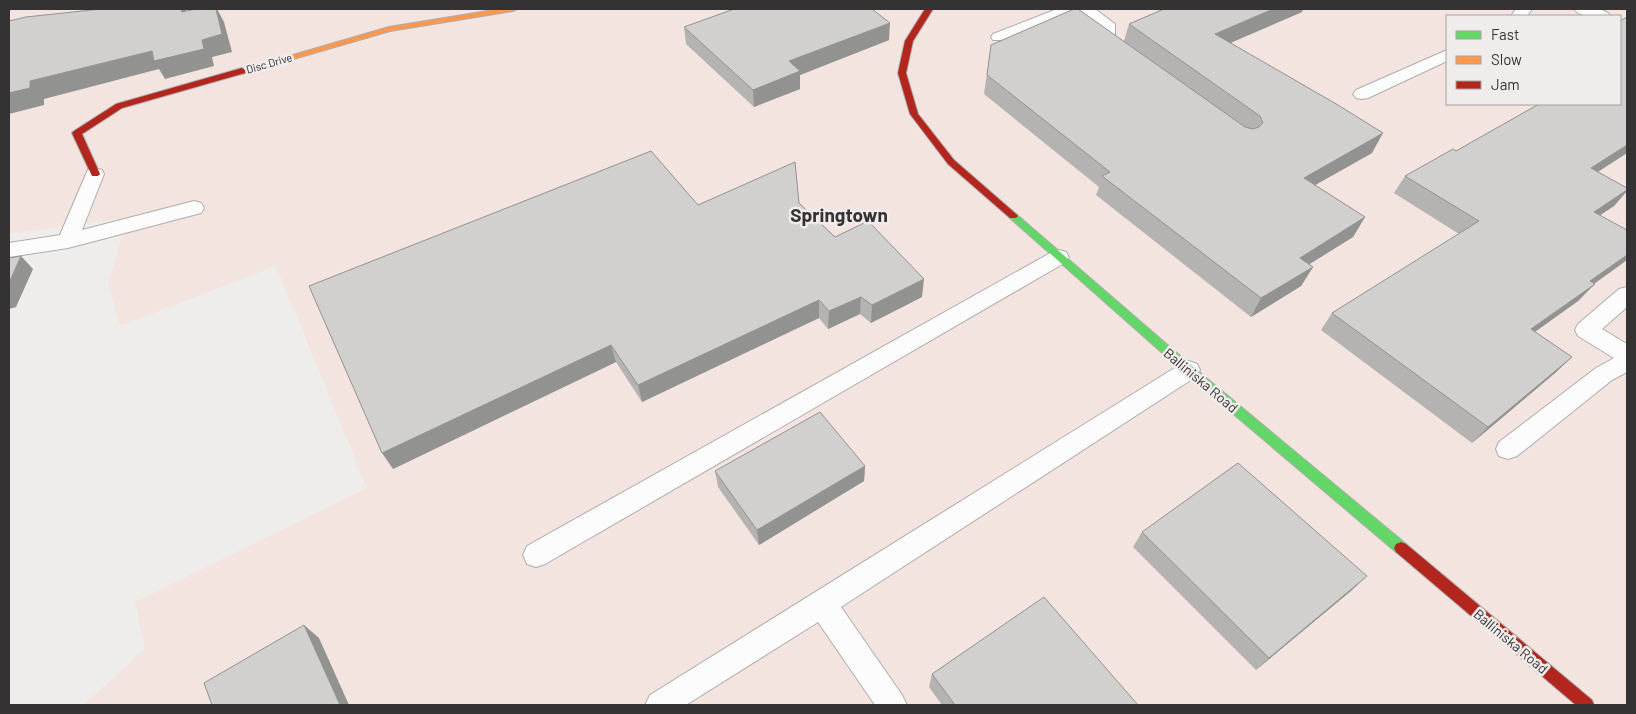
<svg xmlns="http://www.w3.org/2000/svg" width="1636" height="714" font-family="Barlow,sans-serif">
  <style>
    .industrial { fill: #f3e4df; fill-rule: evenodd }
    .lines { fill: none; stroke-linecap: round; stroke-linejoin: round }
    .lane-casing { stroke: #aeadac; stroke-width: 2 }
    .fast-casing { stroke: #aeadac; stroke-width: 2 }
    .slow-casing { stroke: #aeadac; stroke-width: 2 }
    .jam-casing { stroke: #aeadac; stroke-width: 2 }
    .lane { fill: #fdfcfc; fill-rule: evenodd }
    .fast { fill: #63d668; fill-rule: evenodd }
    .slow { fill: #ff974d; fill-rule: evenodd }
    .jam { fill: #b3261e; fill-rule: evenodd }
    .wall { fill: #b4b3b2 }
    .shaded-wall { fill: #929291 }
    .building { fill: #d1d0cf; stroke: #929291 }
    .labels { text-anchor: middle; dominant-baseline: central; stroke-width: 5; stroke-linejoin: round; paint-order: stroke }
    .far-street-label { font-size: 11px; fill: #343232; stroke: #f0eceb }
    .street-label { font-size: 14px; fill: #343232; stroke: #f0eceb }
    .district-label { font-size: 19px; font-weight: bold; fill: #343232; stroke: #f0eceb }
  </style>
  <rect width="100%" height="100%" fill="#efedec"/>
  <!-- industrial -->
  <path class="industrial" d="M 9,9 L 1627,9 L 1627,705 L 83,705 L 145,649 L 135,602 L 367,488 L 276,266 L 120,326 L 108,284 L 127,218 L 9,234 ZM 1447,16 L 1620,16 L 1620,104 L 1447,104 Z"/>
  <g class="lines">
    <!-- lane casing -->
    <g class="lane-casing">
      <g id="lane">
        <path d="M 1057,9 L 1095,9 L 1115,24 L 1115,39 L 1129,51 L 1127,54 C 1118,57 1106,51 1100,43 C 1098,39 1099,31 1099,26 L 1078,9 L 1076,12 L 1005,40 L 993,40 L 991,37 L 993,34 Z"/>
        <polygon points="1516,9 1532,9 1527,16 1511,16"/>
        <path d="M 1574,9 C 1585,8 1603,6 1611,16 C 1600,17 1582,19 1574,9 Z"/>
        <polygon points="1447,50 1447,61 1368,98 1362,99 1356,98 1353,94 1356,90"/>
        <polygon points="95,168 102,170 104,174 82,230 194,201 201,203 204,208 201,213 68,248 9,257 9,243 60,235 86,174 88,170"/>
        <polygon points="1059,250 1066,252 1069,257 1066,262 545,564 536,567 527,564 523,555 527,546 1052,252"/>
        <polygon points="1627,287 1627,307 1602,329 1627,344 1627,372 1612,380 1517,456 1508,459 1499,456 1496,449 1499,442 1596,368 1614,358 1578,336 1575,330 1578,324 1619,289"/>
        <polygon points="1189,361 1197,364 1200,370 1197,376 841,607 902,695 907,705 875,705 818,622 686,705 645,705 650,695 1181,364"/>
      </g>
    </g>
    <!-- fast casing -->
    <g class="fast-casing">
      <polygon id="fast" points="1013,213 1016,214 1193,367 1406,544 1408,548 1406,552 1401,554 1396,552 1185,373 1010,218 1008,216"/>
    </g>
    <!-- slow casing -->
    <g class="slow-casing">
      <polygon id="slow" points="500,9 517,9 513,11 390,31 245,73 242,74 238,71 389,27"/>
    </g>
    <!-- jam casing -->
    <g class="jam-casing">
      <g id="jam">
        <polygon points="925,9 933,9 913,41 906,73 918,114 954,160 1016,214 1018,216 1016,218 1010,218 948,164 910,114 898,73 905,41"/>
        <polygon points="242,68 246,71 245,73 122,108 82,134 100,174 98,176 92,176 72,133 74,131 116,104"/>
        <polygon points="1401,542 1406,544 1592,700 1594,705 1576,705 1396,552 1394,548 1396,544"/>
      </g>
    </g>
    <!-- lane -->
    <use href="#lane" class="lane"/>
    <!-- fast -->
    <use href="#fast" class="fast"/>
    <!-- slow -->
    <use href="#slow" class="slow"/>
    <!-- jam -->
    <use href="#jam" class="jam"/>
  </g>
  <!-- wall -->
  <g class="wall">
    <polygon points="1164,9 1303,9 1302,12 1230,43 1372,153 1315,185 1365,217 1353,237 1309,264 1313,267 1301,286 1251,317 1096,195 1099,187 984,94 991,45 1124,41 1129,24"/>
    <polygon points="1627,17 1627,153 1598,172 1627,188 1627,191 1614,206 1600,215 1627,260 1594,284 1578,301 1535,332 1572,357 1555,373 1472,443 1321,330 1332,313 1459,234 1394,193 1405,176 1456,151 1620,104"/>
    <polygon points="684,27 889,40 800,75 800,89 754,107 686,44"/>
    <polygon points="799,203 835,237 922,297 871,323 860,314 828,329 819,318 642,402 616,362 393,469 698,205"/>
    <polygon points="865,466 864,481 759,545 718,487 715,471"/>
    <polygon points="1142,532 1352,590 1256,670 1133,547"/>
    <polygon points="932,674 1138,705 942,705 929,687"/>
  </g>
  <!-- shaded-wall -->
  <g class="shaded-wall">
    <polygon points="181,9 185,9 190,17 182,12"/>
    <polygon points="216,9 217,9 224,22 232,52 212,57 214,66 165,79 159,69 44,99 44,105 9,114 9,93 30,81 152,51 202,40"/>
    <polygon points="1273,9 1303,9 1302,12 1207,53 1215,34"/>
    <polygon points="890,23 889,40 800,75 800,89 754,107 753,90 789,61"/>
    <polygon points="1383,133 1372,153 1294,197 1304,178"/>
    <polygon points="1627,145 1627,153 1577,185 1591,168"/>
    <polygon points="1627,190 1627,191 1614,206 1579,229 1594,212"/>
    <polygon points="1365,217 1353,237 1289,277 1300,258"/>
    <polygon points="1627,255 1627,260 1574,298 1590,281"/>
    <polygon points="21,256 33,269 16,307 9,309 9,283"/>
    <polygon points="1313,267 1301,286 1251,317 1261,298"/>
    <polygon points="924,279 922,297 871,323 872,305"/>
    <polygon points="1595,284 1578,301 1515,346 1531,329"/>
    <polygon points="861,297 860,314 828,329 829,311"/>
    <polygon points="819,300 819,318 642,402 638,385"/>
    <polygon points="611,345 616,362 393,469 382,453"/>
    <polygon points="1572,357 1555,373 1472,443 1488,427"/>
    <polygon points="865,466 864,481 759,545 757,530"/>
    <polygon points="1367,576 1352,590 1256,670 1269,658"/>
    <polygon points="304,625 319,638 349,705 340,705"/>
  </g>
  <!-- building -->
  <g class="building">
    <polygon points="101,9 181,9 182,12 196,9 216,9 222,34 202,40 204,49 154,61 152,51 30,81 30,88 9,93 9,21 26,17"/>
    <polygon points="734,9 872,9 890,23 789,61 800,71 753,90 684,27"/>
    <polygon points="1074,9 1078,9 1245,127 1253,129 1259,127 1263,123 1260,116 1129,24 1164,9 1273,9 1215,34 1338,105 1383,133 1304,178 1365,217 1300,258 1313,267 1261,298 1102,176 1110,172 987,75 991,45"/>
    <polygon points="1627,17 1627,145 1591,168 1627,188 1627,190 1594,212 1627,230 1627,255 1590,281 1595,284 1531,329 1572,357 1488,427 1332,313 1479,221 1405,176 1453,149 1456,151 1539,104 1620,104 1620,21"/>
    <polygon points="651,151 698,205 795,162 799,203 835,237 868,221 924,279 872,305 861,297 829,311 819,300 638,385 611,345 382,453 309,286"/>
    <polygon points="21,256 9,283 9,258"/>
    <polygon points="820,412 865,466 757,530 715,471"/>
    <polygon points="1238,463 1367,576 1269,658 1142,532"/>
    <polygon points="1044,597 1138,705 955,705 932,674"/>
    <polygon points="304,625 340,705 212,705 204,683"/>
  </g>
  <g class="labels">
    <!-- far-street labels -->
    <g class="far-street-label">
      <text transform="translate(269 63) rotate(-16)">Disc Drive</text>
    </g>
    <!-- street labels -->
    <g class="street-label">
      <text transform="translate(1201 380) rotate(40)">Balliniska Road</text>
      <text transform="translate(1511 641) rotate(40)">Balliniska Road</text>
    </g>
    <!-- district labels -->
    <g class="district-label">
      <text x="839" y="214">Springtown</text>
    </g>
  </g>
  <!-- border -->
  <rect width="1636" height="714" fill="none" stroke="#343232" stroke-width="20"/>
  <!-- legend -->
  <rect x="1446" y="15" width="175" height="90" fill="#f0eceb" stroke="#a5a2a1"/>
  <rect x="1456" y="31" width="25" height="8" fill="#63d668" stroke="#a5a2a1"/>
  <text x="1491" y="40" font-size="15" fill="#343232">Fast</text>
  <rect x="1456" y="56" width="25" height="8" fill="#ff974d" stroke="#a5a2a1"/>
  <text x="1491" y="65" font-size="15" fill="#343232">Slow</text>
  <rect x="1456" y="81" width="25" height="8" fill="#b3261e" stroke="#a5a2a1"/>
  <text x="1491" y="90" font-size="15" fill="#343232">Jam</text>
</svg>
